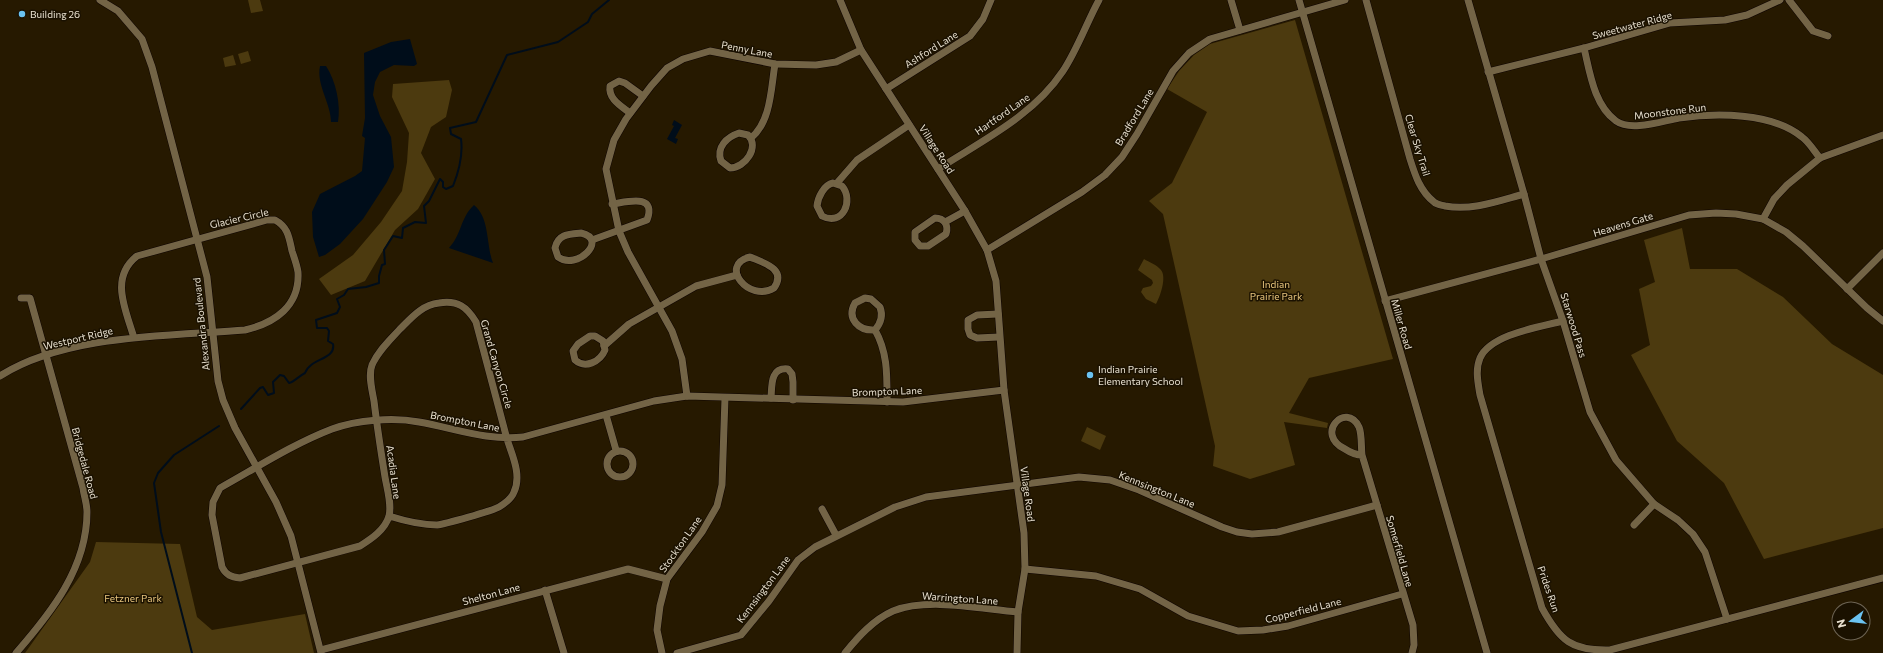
<svg xmlns="http://www.w3.org/2000/svg" width="1883" height="653" font-family="Commissioner,sans-serif">
  <style>
    .green { fill: #4c3a0f }
    .water { fill: #000d1a }
    .lines { fill: none; stroke-linecap: round; stroke-linejoin: round }
    .stream { stroke: #000d1a; stroke-width: 2 }
    .minor-casing { stroke: #0e0400; stroke-width: 8 }
    .minor { stroke: #736446; stroke-width: 7 }
    .poi-dot { fill: #6bc3f2; stroke: #1a1100; stroke-width: 1.5 }
    .labels { text-anchor: middle; dominant-baseline: central; stroke-width: 3; stroke-linejoin: round; paint-order: stroke }
    .poi-label { font-size: 10px; fill: #e9e1d0; stroke: #1a1100; text-anchor: start }
    .street-label { font-size: 10px; fill: #e9e1d0; stroke: #1a1100 }
    .park-label { font-size: 10px; fill: #e9c67d; stroke: #1a1100 }
  </style>
  <rect width="100%" height="100%" fill="#261900"/>
  <!-- green -->
  <g class="green">
    <polygon points="248,0 260,0 263,11 251,13"/>
    <polygon points="1295,20 1393,359 1309,378 1289,413 1328,423 1327,428 1284,422 1295,465 1250,479 1213,466 1215,446 1163,214 1149,201 1172,183 1207,112 1167,89 1179,71 1194,55 1210,44"/>
    <polygon points="248,51 251,61 241,64 238,54"/>
    <polygon points="233,55 236,65 225,67 223,58"/>
    <polygon points="449,80 452,90 446,117 431,127 421,153 435,179 418,209 395,230 365,281 331,295 319,279 353,255 381,222 402,191 407,162 409,133 392,97 393,84"/>
    <polygon points="1682,228 1690,269 1737,269 1783,297 1832,344 1883,375 1883,528 1764,559 1724,483 1677,441 1631,355 1650,345 1639,289 1655,282 1644,240"/>
    <path d="M 1144,259 C 1149,262 1157,265 1161,270 C 1167,277 1160,297 1156,304 L 1146,299 L 1141,292 L 1143,288 L 1151,286 L 1153,283 L 1152,280 L 1138,270 Z"/>
    <polygon points="1087,427 1106,436 1100,450 1081,441"/>
    <polygon points="96,542 180,544 197,617 212,630 305,614 314,653 25,653 90,562"/>
  </g>
  <!-- water -->
  <g class="water">
    <polygon points="410,39 417,64 414,66 394,65 380,72 375,82 373,95 380,116 391,137 394,167 387,182 363,219 340,244 325,255 319,257 313,237 312,212 320,194 355,176 362,171 365,138 362,136 365,118 364,53 391,42"/>
    <path d="M 320,66 L 326,66 C 336,81 341,105 338,122 L 331,122 C 331,103 316,85 320,66 Z"/>
    <polygon points="674,120 682,125 675,138 678,139 676,144 667,139 674,126 672,125"/>
    <path d="M 474,205 C 490,218 486,245 493,263 L 449,248 C 462,234 460,218 474,205 Z"/>
  </g>
  <g class="lines">
    <!-- stream -->
    <g class="stream">
      <path d="M 241,409 L 260,388 L 263,387 L 268,395 L 274,393 L 273,382 L 280,375 L 284,376 L 289,383 C 294,382 299,376 305,373 C 310,358 336,360 333,344 L 328,341 L 329,331 L 327,328 L 317,328 L 316,320 L 337,313 L 340,307 L 337,299 L 344,295 L 348,289 L 366,287 L 379,283 L 379,276 L 382,265 L 385,264 L 384,250 L 393,236 L 402,238 L 403,228 L 415,222 L 426,223 L 424,206 L 429,201 L 440,179 L 443,182 L 443,187 L 446,189 L 453,186 C 459,171 463,154 461,139 L 451,134 L 450,128 L 476,122 L 507,55 L 558,42 L 588,22 L 592,14 L 609,0"/>
      <polyline points="192,653 161,532 154,483 158,473 174,455 219,426"/>
    </g>
    <!-- minor casing -->
    <g class="minor-casing">
      <g id="minor">
        <polyline points="100,0 118,11 142,39 152,67 207,277 218,381 223,400 235,428 276,502 291,536 321,653"/>
        <polyline points="840,0 861,50 965,211 987,250 996,281 1004,390 1024,533 1025,569 1018,612 1017,653"/>
        <polyline points="1231,0 1240,30"/>
        <polyline points="1299,0 1487,653"/>
        <path d="M 1366,0 L 1410,159 C 1415,175 1420,191 1434,202 C 1437,205 1441,205 1445,206 C 1472,211 1498,201 1524,194"/>
        <polyline points="1468,0 1524,194 1541,259 1563,321 1590,412 1616,460 1654,504 1678,520 1693,534 1705,552 1727,619"/>
        <polyline points="1789,0 1813,31 1828,36"/>
        <path d="M 1584,48 C 1590,73 1594,105 1616,121 C 1631,132 1662,121 1679,118 C 1715,113 1772,112 1802,137 C 1809,142 1814,151 1820,158"/>
        <polyline points="1488,72 1584,48 1670,23 1725,20 1747,15 1780,0"/>
        <polyline points="886,89 970,36 983,19 991,0"/>
        <path d="M 630,113 C 621,106 608,99 610,86 L 619,81 L 625,83 L 643,96"/>
        <path d="M 739,133 L 748,135 C 760,147 745,168 730,168 L 721,161 C 716,147 727,137 739,133 Z"/>
        <path d="M 751,138 C 771,122 771,88 775,64"/>
        <path d="M 938,169 C 983,140 1033,116 1063,71 C 1077,50 1087,22 1099,0"/>
        <path d="M 833,183 L 842,186 C 854,200 843,227 822,216 L 817,206 C 818,197 824,185 833,183 Z"/>
        <polyline points="837,183 857,160 909,125"/>
        <path d="M 935,218 C 944,218 949,225 946,234 L 928,246 L 920,246 L 915,240 L 915,232 Z"/>
        <polyline points="1763,219 1774,199 1787,185 1820,158 1883,135"/>
        <polyline points="945,222 965,211"/>
        <path d="M 581,233 C 609,239 577,271 558,257 L 555,248 C 558,234 569,234 581,233 Z"/>
        <path d="M 592,240 L 647,220 C 657,193 627,202 612,204"/>
        <polyline points="987,250 1082,192 1105,175 1122,157 1137,134 1173,71 1189,53 1210,39 1345,0"/>
        <path d="M 750,257 C 764,263 787,269 774,288 C 749,303 718,265 750,257 Z"/>
        <polyline points="1847,289 1883,253"/>
        <path d="M 865,298 L 871,299 L 880,307 C 883,315 881,323 875,330 C 859,331 846,319 855,303 Z"/>
        <polyline points="1385,301 1541,259 1689,215 1716,213 1736,214 1763,219 1786,232 1803,246 1867,308 1883,321"/>
        <polyline points="998,314 977,315 968,320 968,329 970,335 977,338 999,337"/>
        <path d="M 1563,321 C 1540,327 1491,334 1480,358 C 1475,370 1478,383 1480,395 L 1542,608 C 1560,641 1572,651 1610,650 L 1883,578"/>
        <path d="M 875,330 C 888,353 887,376 887,402"/>
        <path d="M 590,336 L 595,336 L 603,341 L 605,350 C 600,362 585,369 575,360 L 573,351 L 578,344 Z"/>
        <polyline points="604,346 629,324 696,286 737,275"/>
        <path d="M 0,376 C 66,334 170,336 245,330 C 275,323 300,306 298,272 C 297,265 294,257 292,251 C 289,237 288,227 275,220 L 267,220 L 137,256 C 109,278 126,310 134,338"/>
        <polyline points="687,396 682,359 672,331 628,252 619,231 606,169 614,140 626,119 651,86 667,68 683,59 710,51 775,64 816,65 836,62 861,50"/>
        <path d="M 771,398 C 772,386 770,367 788,369 L 792,374 L 793,382 L 793,400"/>
        <polyline points="606,415 616,450"/>
        <circle cx="620" cy="464" r="13"/>
        <path d="M 1362,455 C 1355,455 1351,453 1345,449 C 1314,434 1346,401 1359,427 C 1362,434 1361,447 1362,455 L 1413,625 L 1414,645 L 1412,653"/>
        <polyline points="822,509 836,535"/>
        <path d="M 389,516 C 405,521 420,525 437,525 C 445,524 492,511 499,507 C 504,504 512,498 514,492 C 522,475 512,455 507,439 L 476,322 C 467,307 458,300 439,303 C 422,305 412,317 400,329 C 390,340 378,351 372,365 C 368,375 372,390 374,401 C 377,426 381,452 385,477 C 387,489 392,504 389,516 C 385,530 371,539 360,546 L 240,578 C 231,577 226,575 222,567 L 212,515 L 213,502 L 220,488 C 256,468 293,444 332,429 C 357,420 393,417 419,422 C 454,428 487,441 523,437 L 654,401 L 687,396 L 903,402 L 1004,390"/>
        <polyline points="1634,525 1654,504"/>
        <polyline points="1025,569 1096,576 1140,589 1188,616 1238,631 1263,630 1288,626 1402,594"/>
        <polyline points="545,590 564,653"/>
        <polyline points="321,650 628,569 667,579"/>
        <path d="M 16,653 C 51,613 87,568 87,512 C 87,504 84,496 83,488 L 30,298 L 21,298"/>
        <polyline points="662,653 657,630 660,606 667,579 702,532 717,506 722,485 725,398"/>
        <polyline points="677,653 741,635 769,601 798,560 815,547 895,507 926,497 1079,477 1110,480 1139,490 1222,527 1237,532 1252,534 1278,532 1377,505"/>
        <path d="M 845,653 C 858,637 873,620 893,611 C 929,597 981,609 1018,612"/>
      </g>
    </g>
    <!-- minor -->
    <use href="#minor" class="minor"/>
  </g>
  <!-- markers -->
  <g class="poi-dot">
    <circle cx="22" cy="14" r="4"/>
    <circle cx="1090" cy="375" r="4"/>
  </g>
  <g class="labels">
    <!-- poi labels -->
    <g class="poi-label">
      <text x="30" y="14">Building 26</text>
      <text x="1098" y="369">Indian Prairie<tspan x="1098" dy="12">Elementary School</tspan></text>
    </g>
    <!-- street labels -->
    <g class="street-label">
      <text transform="translate(1632 25) rotate(-15)">Sweetwater Ridge</text>
      <text transform="translate(747 49) rotate(11)">Penny Lane</text>
      <text transform="translate(931 49) rotate(-32)">Ashford Lane</text>
      <text transform="translate(1670 111) rotate(-7)">Moonstone Run</text>
      <text transform="translate(1002 114) rotate(-35)">Hartford Lane</text>
      <text transform="translate(1134 117) rotate(-59)">Bradford Lane</text>
      <text transform="translate(1418 145) rotate(73)">Clear Sky Trail</text>
      <text transform="translate(937 149) rotate(57)">Village Road</text>
      <text transform="translate(239 218) rotate(-13)">Glacier Circle</text>
      <text transform="translate(1623 224) rotate(-17)">Heavens Gate</text>
      <text transform="translate(201 324) rotate(-96)">Alexandra Boulevard</text>
      <text transform="translate(1402 324) rotate(74)">Miller Road</text>
      <text transform="translate(1574 325) rotate(73)">Starwood Pass</text>
      <text transform="translate(78 338) rotate(-13)">Westport Ridge</text>
      <text transform="translate(497 364) rotate(74)">Grand Canyon Circle</text>
      <text transform="translate(887 391) rotate(-2)">Brompton Lane</text>
      <text transform="translate(465 421) rotate(11)">Brompton Lane</text>
      <text transform="translate(85 463) rotate(75)">Bridgedale Road</text>
      <text transform="translate(394 472) rotate(82)">Acadia Lane</text>
      <text transform="translate(1157 489) rotate(22)">Kennsington Lane</text>
      <text transform="translate(1028 494) rotate(82)">Village Road</text>
      <text transform="translate(680 544) rotate(-55)">Stockton Lane</text>
      <text transform="translate(1400 551) rotate(74)">Somerfield Lane</text>
      <text transform="translate(763 589) rotate(-53)">Kennsington Lane</text>
      <text transform="translate(1549 589) rotate(71)">Prides Run</text>
      <text transform="translate(491 594) rotate(-15)">Shelton Lane</text>
      <text transform="translate(960 598) rotate(4)">Warrington Lane</text>
      <text transform="translate(1303 610) rotate(-14)">Copperfield Lane</text>
    </g>
    <!-- park labels -->
    <g class="park-label">
      <text x="1276" y="284">Indian<tspan x="1276" dy="12">Prairie Park</tspan></text>
      <text x="133" y="598">Fetzner Park</text>
    </g>
  </g>
  <!-- north arrow -->
  <g transform="translate(1851 621) rotate(255)"><circle r="19" fill="#1a1100" stroke="#6d6453"/>
  <path d="M0-3L7 15L0 10L-7 15Z" fill="#6bc3f2"/>
  <text y="-6" font-size="11" font-weight="bold" text-anchor="middle" fill="#e9e1d0">N</text>
  </g>
</svg>
